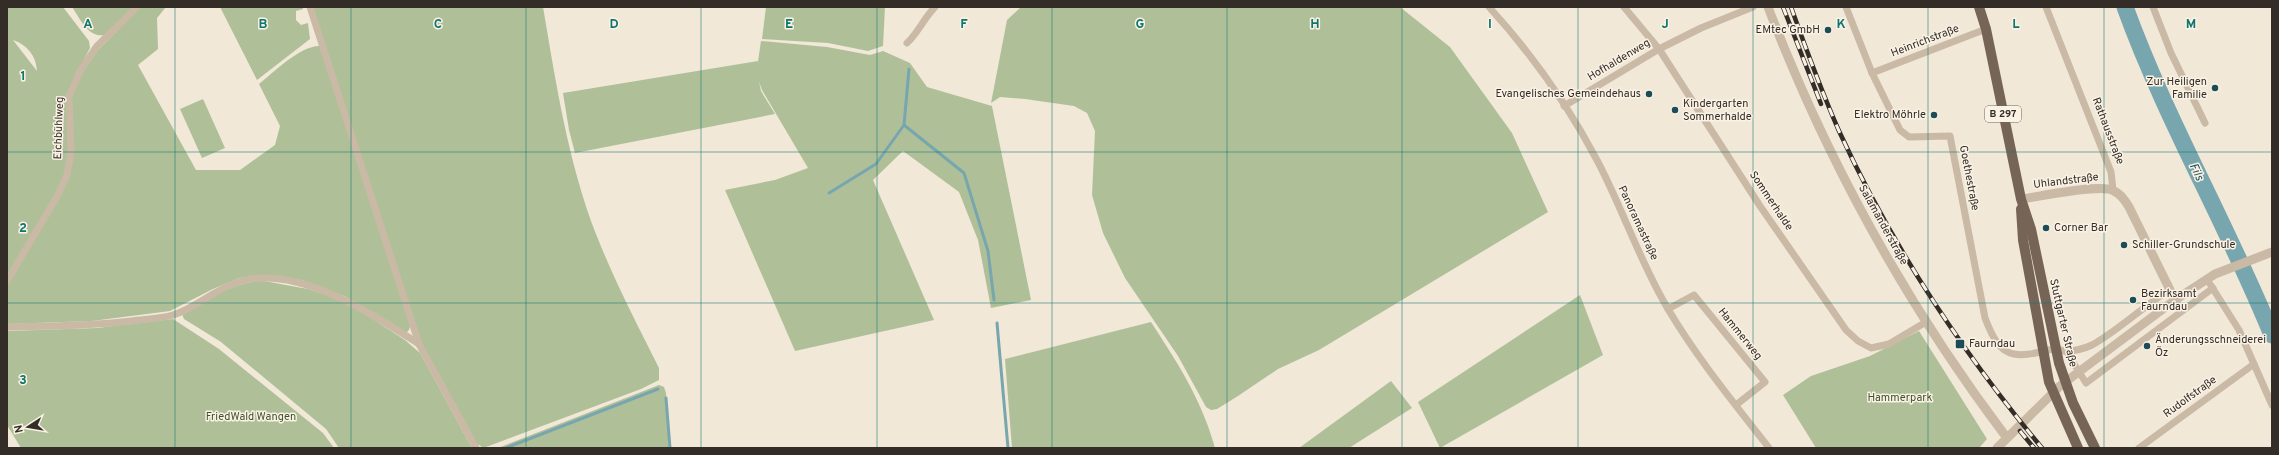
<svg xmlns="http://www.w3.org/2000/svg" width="2279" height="455" font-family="Overpass,sans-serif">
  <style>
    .green { fill: #afc099; fill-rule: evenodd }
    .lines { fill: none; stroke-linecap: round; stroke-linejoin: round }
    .stream { stroke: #78a6ae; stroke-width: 3 }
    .river { stroke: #78a6ae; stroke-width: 17 }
    .minor { stroke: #c9b9a5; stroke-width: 7 }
    .tertiary { stroke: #c9b9a5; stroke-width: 9 }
    .primary { stroke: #766557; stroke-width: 10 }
    .rail-casing { stroke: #342c26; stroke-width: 4.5 }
    .rail { stroke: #f9f2e5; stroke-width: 3; stroke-dasharray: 9; stroke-linecap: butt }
    .grid { fill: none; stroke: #0f766e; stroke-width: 1; stroke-opacity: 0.55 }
    .poi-dot { fill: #1c4c55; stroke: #f9f2e5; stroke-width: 1.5 }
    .labels { text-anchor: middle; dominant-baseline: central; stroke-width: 3; stroke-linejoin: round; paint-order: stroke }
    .shield { fill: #f9f2e5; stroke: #6f675f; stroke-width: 1 }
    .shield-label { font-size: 10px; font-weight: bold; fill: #342c26 }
    .poi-label { font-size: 11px; fill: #342c26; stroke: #f9f2e5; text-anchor: start }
    .street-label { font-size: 11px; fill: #342c26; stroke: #f9f2e5 }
    .park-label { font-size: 11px; fill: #3f522a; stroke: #f9f2e5 }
    .water-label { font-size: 12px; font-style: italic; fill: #1c4c55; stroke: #f9f2e5 }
    .grid-label { font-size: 13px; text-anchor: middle; font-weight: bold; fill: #0f766e; stroke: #f9f2e5; stroke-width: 3; stroke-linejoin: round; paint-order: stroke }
  </style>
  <rect width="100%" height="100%" fill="#f1e8d8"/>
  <!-- green -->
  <g class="green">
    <path d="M 7,7 L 63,7 L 89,41 L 90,48 L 73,80 L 69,153 L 65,173 L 55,196 L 7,275 ZM 13,40 C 27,45 36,55 37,71 Z"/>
    <path d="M 72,7 L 133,7 L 105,35 C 88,38 81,20 72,7 Z"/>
    <path d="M 141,7 L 166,7 L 157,18 L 158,49 L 138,65 L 196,170 L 240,170 L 275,145 L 280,126 L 259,84 C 274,72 301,45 320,46 L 410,326 L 409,330 L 404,335 L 372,312 L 344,296 L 302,280 L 264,276 L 239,278 L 213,289 L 170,311 L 92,321 L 7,324 L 7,285 L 68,176 L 71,104 L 74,86 L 97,51 Z"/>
    <polygon points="220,7 303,7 303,9 296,11 296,20 301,25 308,23 310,39 257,80"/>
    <path d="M 313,7 L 543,7 C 556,83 568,162 596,234 C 614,280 637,324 659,368 L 659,380 L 641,389 L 486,447 L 482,447 L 476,443 L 421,342 Z"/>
    <polygon points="766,7 885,7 883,46 868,51 828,43 762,39"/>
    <polygon points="1021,7 1400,7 1450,47 1512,133 1548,212 1319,350 1278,369 1238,396 1217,409 1211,410 1206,407 1178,356 1125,278 1103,233 1092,195 1095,131 1087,113 1074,106 1025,99 1000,97 991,103 1007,20"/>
    <polygon points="761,41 827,47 870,55 883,51 910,63 927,87 992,106 1031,300 991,308 978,240 959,192 903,151 873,180 934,320 795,351 725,190 775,180 808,168 762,90 759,82 761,91 775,114 575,153 569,130 563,93 758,61 756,75"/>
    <polygon points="203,99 225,148 202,158 180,109"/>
    <path d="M 264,281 L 308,289 L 333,297 L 362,312 L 405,340 L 420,353 L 472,448 L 339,448 L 326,429 L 221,342 L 184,319 L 182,314 C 209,299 233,282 264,281 Z"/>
    <polygon points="1580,295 1603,355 1440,448 1418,402"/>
    <polygon points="173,319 219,349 323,433 334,448 21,448 7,425 7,331 97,328"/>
    <path d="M 1151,322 C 1179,365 1201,399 1215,448 L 1012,448 L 1005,359 Z"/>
    <polygon points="1919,331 1987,439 1979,448 1816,448 1783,395 1811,376 1870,356"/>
    <polygon points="1391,381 1412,408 1349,448 1299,448"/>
    <polygon points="659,385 664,387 666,393 670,448 498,448"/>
  </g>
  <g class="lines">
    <!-- stream -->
    <g class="stream">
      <polyline points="909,69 904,125 964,173 988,251 994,300"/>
      <polyline points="829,193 876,164 904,125"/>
      <polyline points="997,323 1008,448"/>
      <polyline points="666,398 670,448"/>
      <polyline points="506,448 658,389"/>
    </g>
    <!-- river -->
    <path class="river" d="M 2125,7 C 2166,120 2227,224 2272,335"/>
    <!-- minor -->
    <g class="minor">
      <polyline points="310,7 419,344 476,448"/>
      <path d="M 1489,7 C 1531,53 1569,107 1598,162 C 1623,210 1640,262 1668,309 C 1697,358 1734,403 1769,448"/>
      <polyline points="1624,7 1659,49 1760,206 1846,330 1858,341 1871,348 1889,344 1926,322"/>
      <path d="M 1846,7 L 1872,73 L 1900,130 L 1909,137 L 1950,136 L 1985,318 C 2001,360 2013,359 2053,349 C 2057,348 2061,351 2065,351 C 2072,352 2086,348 2092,345 C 2116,332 2144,306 2169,290"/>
      <polyline points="2046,7 2111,172 2113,190"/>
      <polyline points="2153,7 2171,53 2205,123"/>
      <path d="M 907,43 C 918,33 924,18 935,7"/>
      <polyline points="1872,73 1986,29"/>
      <polyline points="1564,106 1659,49 1701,28 1753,7"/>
      <polyline points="7,281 59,193 67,175 71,152 69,97 80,71 97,46 137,7"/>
      <polyline points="2210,284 2239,330 2272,405"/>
      <polyline points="1668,309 1694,295 1765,382 1736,405"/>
      <path d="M 7,327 C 48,326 90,326 131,321 C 144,319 160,319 173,315 C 196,308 215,289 238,282 C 296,263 372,314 419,344"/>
      <polyline points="2066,351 2086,383 2213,288"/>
      <polyline points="2139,448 2254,364"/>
    </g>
    <!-- tertiary -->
    <g class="tertiary">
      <path d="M 1768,7 C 1827,161 1908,307 2007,438"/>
      <path d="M 2021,199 C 2038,197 2102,183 2114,191 C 2121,194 2125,200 2129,207 L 2175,300"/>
      <polyline points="1997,448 2060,386 2175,300 2215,274 2272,252"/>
    </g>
    <!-- primary -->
    <g class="primary">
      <polyline points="1979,7 1986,29 2021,199 2031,229 2059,363 2073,403 2095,448"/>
      <polyline points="2021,209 2023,240 2049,382 2078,448"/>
    </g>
    <!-- rail casing -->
    <g class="rail-casing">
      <g id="rail">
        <polyline points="1783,7 1821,104"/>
        <path d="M 1791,7 C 1806,49 1821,90 1839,131 C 1891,244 1962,352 2042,448"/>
        <polyline points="1877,216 1892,243"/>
        <polyline points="2020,431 2034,448"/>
      </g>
    </g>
    <!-- rail -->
    <use href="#rail" class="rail"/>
  </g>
  <!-- grid -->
  <path class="grid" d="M 175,7 L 175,448M 351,7 L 351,448M 526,7 L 526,448M 701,7 L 701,448M 877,7 L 877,448M 1052,7 L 1052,448M 1227,7 L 1227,448M 1402,7 L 1402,448M 1578,7 L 1578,448M 1753,7 L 1753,448M 1928,7 L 1928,448M 2104,7 L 2104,448M 7,152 L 2272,152M 7,303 L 2272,303"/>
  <!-- markers -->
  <g class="poi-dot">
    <circle cx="1828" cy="30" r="4"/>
    <circle cx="2215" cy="88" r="4"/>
    <circle cx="1649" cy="94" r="4"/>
    <circle cx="1675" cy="110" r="4"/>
    <circle cx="1934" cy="115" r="4"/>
    <circle cx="2046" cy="228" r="4"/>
    <circle cx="2124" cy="245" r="4"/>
    <circle cx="2133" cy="300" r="4"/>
    <rect x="1955" y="339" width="10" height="10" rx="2"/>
    <circle cx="2147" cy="346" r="4"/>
  </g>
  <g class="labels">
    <!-- shield labels -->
    <rect class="shield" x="1985" y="106" width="36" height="16" rx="3"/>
    <g class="shield-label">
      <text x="2003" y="114">B 297</text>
    </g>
    <!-- poi labels -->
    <g class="poi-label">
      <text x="1820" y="30" text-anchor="end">EMtec GmbH</text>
      <text x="2207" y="82" text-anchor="end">Zur Heiligen<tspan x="2207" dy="13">Familie</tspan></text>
      <text x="1641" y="94" text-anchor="end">Evangelisches Gemeindehaus</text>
      <text x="1683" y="104">Kindergarten<tspan x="1683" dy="13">Sommerhalde</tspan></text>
      <text x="1926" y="115" text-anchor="end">Elektro Möhrle</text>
      <text x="2054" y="228">Corner Bar</text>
      <text x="2132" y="245">Schiller-Grundschule</text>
      <text x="2141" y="294">Bezirksamt<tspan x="2141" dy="13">Faurndau</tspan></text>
      <text x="2155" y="340">Änderungsschneiderei<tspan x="2155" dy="13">Öz</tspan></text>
      <text x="1969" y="344">Faurndau</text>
    </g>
    <!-- street labels -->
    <g class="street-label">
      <text transform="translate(1925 41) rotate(-21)">Heinrichstraße</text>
      <text transform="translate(1619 60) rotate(-31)">Hofhaldenweg</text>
      <text transform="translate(59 128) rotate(-88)">Eichbühlweg</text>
      <text transform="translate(2108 131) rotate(69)">Rathausstraße</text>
      <text transform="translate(1969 178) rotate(79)">Goethestraße</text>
      <text transform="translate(2066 181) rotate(-7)">Uhlandstraße</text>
      <text transform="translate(1771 201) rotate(56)">Sommerhalde</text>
      <text transform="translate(1638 223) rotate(65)">Panoramastraße</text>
      <text transform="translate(1883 225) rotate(61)">Salamanderstraße</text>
      <text transform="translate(2063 323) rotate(77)">Stuttgarter Straße</text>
      <text transform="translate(1740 334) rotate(51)">Hammerweg</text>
      <text transform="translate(2190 397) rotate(-36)">Rudolfstraße</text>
    </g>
    <!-- park labels -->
    <g class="park-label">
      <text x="1900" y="398">Hammerpark</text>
      <text x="251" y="417">FriedWald Wangen</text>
    </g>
    <!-- water labels -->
    <g class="water-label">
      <text transform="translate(2196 172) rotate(65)">Fils</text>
    </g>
  </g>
  <g class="grid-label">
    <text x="88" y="28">A</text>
    <text x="263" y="28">B</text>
    <text x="438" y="28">C</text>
    <text x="614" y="28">D</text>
    <text x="789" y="28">E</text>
    <text x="964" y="28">F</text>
    <text x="1140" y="28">G</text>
    <text x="1315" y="28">H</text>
    <text x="1490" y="28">I</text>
    <text x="1665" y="28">J</text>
    <text x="1841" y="28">K</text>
    <text x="2016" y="28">L</text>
    <text x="2191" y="28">M</text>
    <text x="23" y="80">1</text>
    <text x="23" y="232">2</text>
    <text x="23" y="384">3</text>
  </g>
  <!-- border -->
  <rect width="2279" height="455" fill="none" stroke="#342c26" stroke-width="16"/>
  <!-- north arrow -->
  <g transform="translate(28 427) rotate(258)" stroke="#f9f2e5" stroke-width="3" paint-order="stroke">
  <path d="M0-3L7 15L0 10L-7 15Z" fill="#342c26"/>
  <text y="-6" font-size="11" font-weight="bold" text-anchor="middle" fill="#342c26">N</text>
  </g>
</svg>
